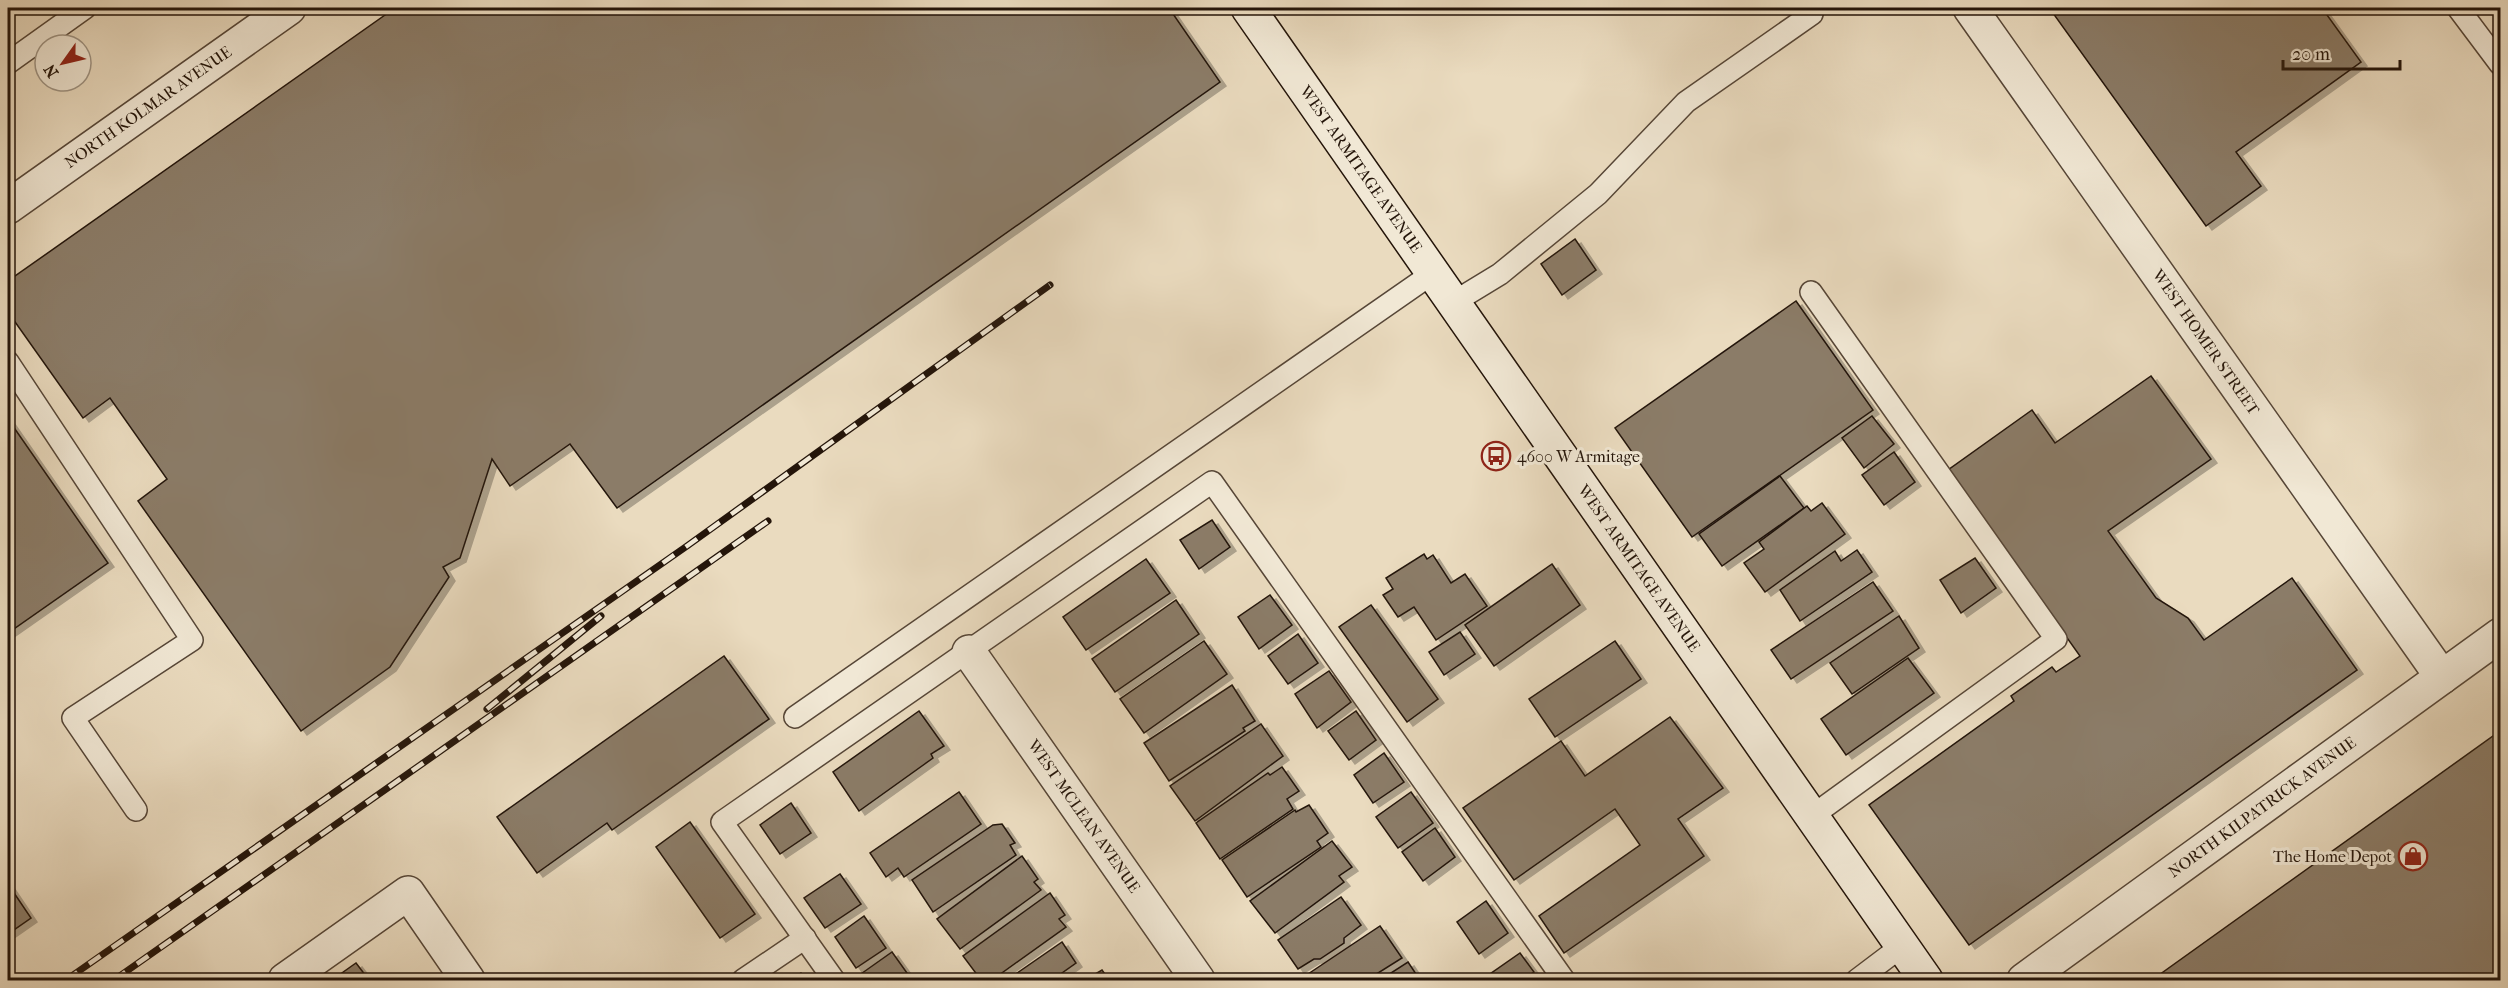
<svg xmlns="http://www.w3.org/2000/svg" width="2508" height="988" font-family="'IM FELL French Canon',serif">
  <style>
    .building { fill: #8b7c68; stroke: #24150a; stroke-width: 1.5; filter: url(#shadow) }
    .lines { fill: none; stroke-linecap: round; stroke-linejoin: round }
    .service-casing { stroke: #564637; stroke-width: 24 }
    .minor-casing { stroke: #564637; stroke-width: 36 }
    .secondary-casing { stroke: #24150a; stroke-width: 36 }
    .service { stroke: #f1e8d5; stroke-width: 21 }
    .minor { stroke: #f1e8d5; stroke-width: 33 }
    .secondary { stroke: #f1e8d5; stroke-width: 33 }
    .rail-casing { stroke: #24150a; stroke-width: 7 }
    .rail { stroke: #f1e8d5; stroke-width: 4.5; stroke-dasharray: 14; stroke-linecap: butt }
    .labels { text-anchor: middle; dominant-baseline: central; stroke-width: 6; stroke-linejoin: round; paint-order: stroke }
    .street-label { font-size: 16px; fill: #24150a; stroke: #f1e8d5 }
    .poi-label { font-size: 16px; fill: #24150a; stroke: #f1e8d5; text-anchor: start }
  </style>
  <defs>
    <filter id="shadow"><feDropShadow dx="6" dy="4" stdDeviation="0" flood-color="#0004"/></filter>
  </defs>
  <rect width="100%" height="100%" fill="#eadbbf"/>
  <filter id="stains"><feTurbulence type="fractalNoise" baseFrequency=".00333" numOctaves="4"/><feColorMatrix values="0 0 0 0 .2 0 0 0 0 .09 0 0 0 0 .02 0 0 0 .5 -.17"/></filter>
  <radialGradient id="worn" r=".72"><stop offset=".6" stop-color="#630" stop-opacity="0"/><stop offset="1" stop-color="#630" stop-opacity=".3"/></radialGradient>
  <!-- building -->
  <g class="building">
    <polygon points="395,8 1169,8 1220,82 617,508 570,444 510,486 492,459 460,558 443,567 449,577 390,667 301,731 138,501 167,479 110,398 83,418 8,312 8,281"/>
    <polygon points="2053,8 2322,8 2361,62 2236,152 2261,186 2206,226 2050,9"/>
    <polygon points="1575,239 1596,270 1562,295 1541,264"/>
    <polygon points="1796,301 1873,410 1692,537 1615,428"/>
    <polygon points="2151,376 2211,459 2108,531 2156,598 2188,618 2204,640 2292,578 2357,670 1969,945 1869,805 2014,701 2011,696 2052,667 2056,672 2080,656 1948,470 2032,410 2055,443"/>
    <polygon points="1872,416 1894,444 1864,468 1842,438"/>
    <polygon points="8,419 108,563 8,633"/>
    <polygon points="1894,452 1915,482 1884,505 1862,475"/>
    <polygon points="1780,476 1804,508 1722,566 1699,534"/>
    <polygon points="1822,503 1845,534 1765,592 1744,563 1764,549 1759,542 1807,506 1811,511"/>
    <polygon points="1212,520 1230,547 1199,569 1180,540"/>
    <polygon points="1857,550 1872,572 1800,621 1780,590 1835,551 1841,561"/>
    <polygon points="1424,554 1427,559 1433,555 1451,583 1465,574 1487,606 1436,640 1414,607 1398,617 1383,595 1393,589 1386,578"/>
    <polygon points="1975,558 1996,588 1961,613 1940,580"/>
    <polygon points="1146,559 1170,593 1086,650 1063,617"/>
    <polygon points="1552,564 1580,605 1494,666 1465,625"/>
    <polygon points="1873,582 1893,611 1791,679 1771,650"/>
    <polygon points="1270,595 1292,625 1259,649 1238,617"/>
    <polygon points="1176,600 1199,634 1115,692 1092,659"/>
    <polygon points="1371,605 1438,699 1407,722 1339,627"/>
    <polygon points="1899,616 1919,648 1852,694 1830,663"/>
    <polygon points="1460,632 1475,654 1444,675 1429,652"/>
    <polygon points="1298,634 1318,663 1288,684 1268,656"/>
    <polygon points="1204,641 1227,674 1144,733 1120,699"/>
    <polygon points="1615,641 1641,679 1555,737 1529,699"/>
    <polygon points="724,656 769,719 612,830 607,823 537,873 497,817"/>
    <polygon points="1908,658 1934,693 1846,755 1821,719"/>
    <polygon points="1329,671 1351,702 1317,728 1295,694"/>
    <polygon points="1232,685 1255,721 1243,728 1245,731 1169,781 1144,743"/>
    <polygon points="919,711 944,746 931,754 933,758 859,811 833,772"/>
    <polygon points="1356,711 1376,740 1349,760 1328,731"/>
    <polygon points="1670,717 1723,788 1678,819 1704,856 1564,953 1539,916 1640,845 1615,809 1514,880 1463,808 1561,741 1585,776"/>
    <polygon points="1261,724 1283,756 1195,821 1170,786"/>
    <polygon points="2500,731 2500,980 2152,980"/>
    <polygon points="1384,753 1404,782 1373,803 1354,775"/>
    <polygon points="1282,767 1299,791 1287,799 1293,809 1220,859 1196,823 1268,773 1270,775"/>
    <polygon points="959,792 981,824 904,877 898,868 886,877 870,853"/>
    <polygon points="1411,792 1433,823 1398,848 1376,817"/>
    <polygon points="791,803 811,833 780,854 760,825"/>
    <polygon points="1309,805 1328,833 1317,841 1321,847 1247,897 1222,860 1295,810 1296,812"/>
    <polygon points="690,822 755,914 720,938 656,847"/>
    <polygon points="1002,824 1015,843 1010,845 1016,855 933,912 912,880 993,825"/>
    <polygon points="1435,828 1455,857 1423,881 1402,852"/>
    <polygon points="1332,841 1352,867 1339,876 1344,882 1275,933 1250,901"/>
    <polygon points="1022,856 1038,879 1034,882 1041,890 960,949 937,919"/>
    <polygon points="840,874 861,904 825,928 804,898"/>
    <polygon points="8,884 31,918 8,934"/>
    <polygon points="1050,893 1065,915 1059,919 1066,927 992,980 981,980 963,956"/>
    <polygon points="1341,897 1361,925 1344,938 1344,943 1320,959 1314,959 1298,969 1278,940"/>
    <polygon points="1486,901 1508,933 1479,954 1457,922"/>
    <polygon points="864,916 886,948 856,968 835,937"/>
    <polygon points="1380,926 1402,958 1367,980 1304,980 1302,978"/>
    <polygon points="1062,942 1076,963 1052,980 1007,980"/>
    <polygon points="892,952 912,980 862,980 858,976"/>
    <polygon points="1520,953 1534,972 1522,980 1495,980 1490,974"/>
    <polygon points="1408,962 1420,980 1380,980"/>
    <polygon points="356,963 369,980 332,980"/>
    <polygon points="1102,970 1109,980 1085,980"/>
    <polygon points="801,973 805,980 789,980"/>
  </g>
  <g class="lines">
    <!-- service casing -->
    <g class="service-casing">
      <g id="service">
        <polyline points="2458,8 2500,64"/>
        <polyline points="8,63 85,8"/>
        <polyline points="1811,292 2056,639 1812,816"/>
        <polyline points="1454,302 1500,274 1598,194 1686,102 1812,14"/>
        <polyline points="8,362 192,640 73,718 136,810"/>
        <polyline points="795,717 1433,273"/>
        <polyline points="743,980 805,938"/>
        <polyline points="834,980 722,822 1212,482 1564,980"/>
        <polyline points="1857,980 1902,946"/>
      </g>
    </g>
    <!-- minor casing -->
    <g class="minor-casing">
      <g id="minor">
        <polyline points="1970,8 2442,677"/>
        <polyline points="8,207 289,8"/>
        <polyline points="969,652 1198,980"/>
        <polyline points="285,980 408,893 468,980"/>
        <polyline points="2024,980 2500,635"/>
      </g>
    </g>
    <!-- secondary casing -->
    <g class="secondary-casing">
      <polyline id="secondary" points="1248,8 1926,980"/>
    </g>
    <!-- service -->
    <use href="#service" class="service"/>
    <!-- minor -->
    <use href="#minor" class="minor"/>
    <!-- secondary -->
    <use href="#secondary" class="secondary"/>
    <!-- rail casing -->
    <g class="rail-casing">
      <g id="rail">
        <polyline points="487,709 601,616"/>
        <polyline points="66,980 687,546 1050,285"/>
        <polyline points="114,980 768,521"/>
      </g>
    </g>
    <!-- rail -->
    <use href="#rail" class="rail"/>
  </g>
  <!-- icons -->
  <defs>
    <g id="bus-ring" transform="scale(1.5)"><circle r="9.5" fill="#f1e8d5" stroke="#8f2418" stroke-width="1.5"/><path d="M-5-6H5V4H4V6H2V4H-2V6H-4V4H-5ZM-3.5-4V0h7V-4ZM-3.5 1.2v1.5H-2V1.2ZM2 1.2v1.5H3.5V1.2Z" fill="#8f2418"/></g>
    <g id="shop-ring" transform="scale(1.5)"><circle r="9.5" fill="#f1e8d5" stroke="#8f2418" stroke-width="1.5"/><path d="M-5-2.5h2.3a2.7 3.5 0 0 1 5.4 0H5L5.5 6h-11ZM-1.5-2.5h3a1.5 2.3 0 0 0-3 0Z" fill="#8f2418"/></g>
  </defs>
  <g fill-rule="evenodd">
    <use href="#bus-ring" x="1496" y="456"/>
    <use href="#shop-ring" x="2413" y="856"/>
  </g>
  <g class="labels">
    <!-- street labels -->
    <g class="street-label">
      <text transform="translate(148 107) rotate(-35)">NORTH KOLMAR AVENUE</text>
      <text transform="translate(1361 169) rotate(55)">WEST ARMITAGE AVENUE</text>
      <text transform="translate(2206 342) rotate(55)">WEST HOMER STREET</text>
      <text transform="translate(1639 568) rotate(55)">WEST ARMITAGE AVENUE</text>
      <text transform="translate(2262 807) rotate(-36)">NORTH KILPATRICK AVENUE</text>
      <text transform="translate(1084 816) rotate(55)">WEST MCLEAN AVENUE</text>
    </g>
    <!-- poi labels -->
    <g class="poi-label">
      <text x="1517" y="456">4600 W Armitage</text>
      <text x="2392" y="856" text-anchor="end">The Home Depot</text>
    </g>
  </g>
  <!-- margin -->
  <rect width="2508" height="988" fill="none" stroke="#eadbbf" stroke-width="30"/>
  <rect x="9" y="9" width="2490" height="970" fill="none" stroke="#24150a" stroke-width="3"/>
  <rect x="15" y="15" width="2478" height="958" fill="none" stroke="#24150a" stroke-width="1.5"/>
  <!-- north arrow -->
  <g transform="translate(63 63) rotate(236)"><circle r="28" fill="#f1e8d5" stroke="#9f9484" stroke-width="1.5"/>
  <path d="M0-4.5L10 22L0 15L-10 22Z" fill="#8f2418"/>
  <text y="-9" font-size="16" font-weight="bold" text-anchor="middle" fill="#24150a">N</text>
  </g>
  <!-- scale -->
  <path d="M2283 60v9h117v-9" fill="none" stroke="#24150a" stroke-width="3"/>
  <text x="2292" y="60" font-size="18" fill="#24150a" stroke="#f1e8d5" stroke-width="4.5" paint-order="stroke">20 m</text>
  <rect width="100%" height="100%" filter="url(#stains)"/>
  <rect width="100%" height="100%" fill="url(#worn)"/>
</svg>
